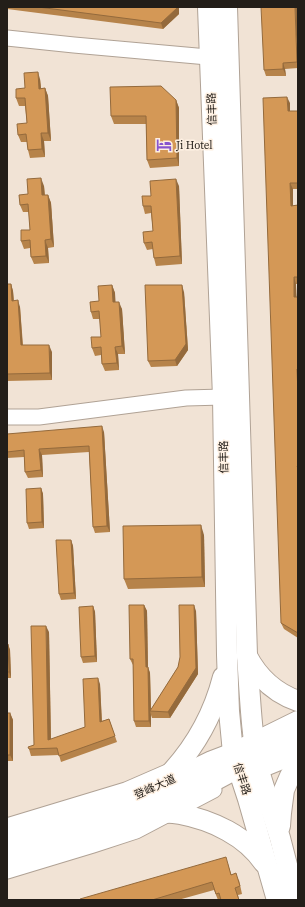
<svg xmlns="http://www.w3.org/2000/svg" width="305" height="907" font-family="'Source Serif 4','Noto Sans SC',serif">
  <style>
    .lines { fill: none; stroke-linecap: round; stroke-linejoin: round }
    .minor-casing { stroke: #b0a295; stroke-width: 17 }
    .major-casing { stroke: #b0a295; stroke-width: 22 }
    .minor { stroke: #fff; stroke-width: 15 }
    .major { stroke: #fff; stroke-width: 20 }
    .wall { fill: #b6834a }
    .shaded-wall { fill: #946a3c }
    .building { fill: #d49856; stroke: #946a3c }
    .labels { text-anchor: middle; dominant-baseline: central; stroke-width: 3; stroke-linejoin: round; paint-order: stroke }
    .street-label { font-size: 11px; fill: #231e19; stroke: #fef0e2 }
    .poi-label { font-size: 11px; fill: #231e19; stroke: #fef0e2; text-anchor: start }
  </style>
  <rect width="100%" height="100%" fill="#f1e3d5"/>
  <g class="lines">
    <!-- minor casing -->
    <g class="minor-casing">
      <g id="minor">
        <polyline points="7,38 74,45 219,58"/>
        <polyline points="7,417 39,417 186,398 223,397"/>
        <polyline points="251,774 298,755"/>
        <polyline points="7,826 126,790 172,770"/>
        <polyline points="7,871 93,845 136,831 214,790"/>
      </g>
    </g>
    <!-- major casing -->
    <g class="major-casing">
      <g id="major">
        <polyline points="208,7 223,397 227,655 229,711 233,753 248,799 277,900"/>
        <path d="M 227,7 L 247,655 C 250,694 251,733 259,771 L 280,838 L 296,900"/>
        <path d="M 247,656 C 258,677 275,693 298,701"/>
        <path d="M 164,780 C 193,751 213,716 223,677"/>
        <path d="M 146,812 C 158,812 169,812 180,814 C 212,820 246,836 264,863"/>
        <polyline points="280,826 281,813 284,790 290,776 298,763"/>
        <polyline points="7,838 85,818 154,789 212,761 233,753 298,721"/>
        <polyline points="7,856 90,833 208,784 238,768 276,752 298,741"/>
      </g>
    </g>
    <!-- minor -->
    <use href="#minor" class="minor"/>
    <!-- major -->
    <use href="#major" class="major"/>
  </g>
  <!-- wall -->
  <g class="wall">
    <polygon points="7,7 179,7 179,14 163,29 7,9"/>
    <polygon points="298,42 298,68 285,69 286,76 266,76 264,70"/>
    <polygon points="40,79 41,89 45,88 48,96 51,141 44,141 45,157 30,158 28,150 27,142 21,142 18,135 27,123 25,106 19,106 16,98 25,88"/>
    <polygon points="176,100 179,108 179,166 150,168 147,160 146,124 114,124 111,116"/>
    <polygon points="290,103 290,111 298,111 298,189 293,189 293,206 298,205 298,284 296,284 296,297 298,297 298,638 284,629 281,623"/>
    <polygon points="44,186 45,195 48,195 51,203 54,247 48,248 49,263 34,264 31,257 30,248 24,249 21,241 30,230 29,212 23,212 20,205 28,194"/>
    <polygon points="179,186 182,264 156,266 154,258 153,249 147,250 144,243 153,231 151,213 145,214 143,206 151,196"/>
    <polygon points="7,284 11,284 13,291 14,301 20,307 23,345 52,352 52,380 7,381"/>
    <polygon points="112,285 115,293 115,302 122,309 125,354 118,354 119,370 105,371 102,364 101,355 95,356 92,348 101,337 100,319 93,319 91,312"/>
    <polygon points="184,292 188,350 177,366 151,367 148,361"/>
    <polygon points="104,432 110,532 95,533 93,527 89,452 42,455 43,477 28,478 25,472 24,457 7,458 7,434"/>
    <polygon points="41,488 43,494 44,528 29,529 27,523"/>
    <polygon points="204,535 205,587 128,589 124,579"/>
    <polygon points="71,540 73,546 76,599 61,600 59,594"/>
    <polygon points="144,605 147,611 148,667 150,673 151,710 178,667 196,611 198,674 170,718 152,718 151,715 151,727 136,727 134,721 133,665 130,659"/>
    <polygon points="93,606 95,612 97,662 83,663 81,657"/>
    <polygon points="49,632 51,740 85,727 100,684 102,721 109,719 117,742 61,762 59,755 31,756 29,749 34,745"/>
    <polygon points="7,644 8,644 10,650 11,678 7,678"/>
    <polygon points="7,713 10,713 13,720 13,761 7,761"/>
    <polygon points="228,864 231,874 239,880 242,894 238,895 239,900 218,900 214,890 178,900 80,900"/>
  </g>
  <!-- shaded-wall -->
  <g class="shaded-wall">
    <polygon points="177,7 179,7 179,14 163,29 161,23"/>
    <polygon points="295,7 297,7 298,42 298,66 297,62"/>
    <polygon points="283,63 285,69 286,76 283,69"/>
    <polygon points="38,72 40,79 42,97 39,89"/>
    <polygon points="45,88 48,96 51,141 48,133"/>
    <polygon points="287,97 290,103 290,118 288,111"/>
    <polygon points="176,100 179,108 179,166 177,158"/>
    <polygon points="41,133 44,141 45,157 42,149"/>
    <polygon points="41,178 44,186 45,203 42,195"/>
    <polygon points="176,179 179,186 182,264 180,256"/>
    <polygon points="290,183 293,189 293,212 291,206"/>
    <polygon points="48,195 51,203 54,247 51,239"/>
    <polygon points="45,240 48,248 49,263 46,256"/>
    <polygon points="294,277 296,284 297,304 294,297"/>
    <polygon points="11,284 13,291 14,308 12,301"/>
    <polygon points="112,285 115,293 116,310 113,302"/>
    <polygon points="182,285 184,292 188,350 177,366 175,360"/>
    <polygon points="18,300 20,307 23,352 21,345"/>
    <polygon points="119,302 122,309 125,354 122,346"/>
    <polygon points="49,345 52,352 52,380 50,373"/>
    <polygon points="115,347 118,354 119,370 117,363"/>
    <polygon points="297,369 298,373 298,396 298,394"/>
    <polygon points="102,426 104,432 110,532 107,526"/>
    <polygon points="39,449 42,455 43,477 41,470"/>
    <polygon points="41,488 43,494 44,528 42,522"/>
    <polygon points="201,525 204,535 205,587 202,577"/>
    <polygon points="71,540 73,546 76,599 74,593"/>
    <polygon points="144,605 147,611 148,673 146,667"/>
    <polygon points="194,605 196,611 198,674 170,718 168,712"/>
    <polygon points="93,606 95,612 97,662 95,656"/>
    <polygon points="46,626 49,632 51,746 48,740"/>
    <polygon points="8,644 10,650 11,678 9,672"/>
    <polygon points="148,667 150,673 151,711 150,711 151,715 151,727 149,721"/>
    <polygon points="98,678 100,684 102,728 100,722"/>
    <polygon points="10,713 13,720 13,761 10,755"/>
  </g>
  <!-- building -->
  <g class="building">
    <polygon points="38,7 177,7 177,8 161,23"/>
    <polygon points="261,7 295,7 297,62 283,63 283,69 264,70"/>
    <polygon points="38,72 39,89 45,88 48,133 41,133 42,149 28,150 26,134 18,135 17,124 27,123 25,98 16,98 16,89 25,88 24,73"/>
    <polygon points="161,86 176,100 177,158 147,160 146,116 111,116 110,87"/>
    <polygon points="287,97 288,111 298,111 298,183 290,183 291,206 298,205 298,277 294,277 294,297 298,297 298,369 297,369 298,394 298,466 297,466 298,468 298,633 281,623 263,98"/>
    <polygon points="41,178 42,195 48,195 51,239 45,240 46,256 31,257 30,240 21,241 21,230 30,230 28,204 20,205 19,195 28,194 27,179"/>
    <polygon points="176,179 180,256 154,258 152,242 144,243 143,232 153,231 151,206 143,206 142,196 151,196 150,181"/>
    <polygon points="7,284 11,284 12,301 18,300 21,345 49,345 50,373 7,374"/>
    <polygon points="112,285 113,302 119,302 122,346 115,347 117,363 102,364 101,347 92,348 91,337 101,337 99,311 91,312 90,302 99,301 98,286"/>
    <polygon points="145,285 182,285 186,344 175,360 148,361"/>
    <polygon points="102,426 107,526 93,527 89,446 39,449 41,470 25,472 24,450 7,452 7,434"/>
    <polygon points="41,488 42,522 27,523 26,489"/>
    <polygon points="201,525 202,577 124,579 123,526"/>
    <polygon points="56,540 71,540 74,593 59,594"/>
    <polygon points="129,605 144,605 146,667 148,667 149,721 134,721 133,659 130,659"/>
    <polygon points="179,605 194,605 196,668 168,712 150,711 178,667 180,657"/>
    <polygon points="93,606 95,656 81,657 79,607"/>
    <polygon points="31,626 46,626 48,740 85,727 83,679 98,678 100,722 109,719 115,736 59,756 57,748 29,749 28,747 34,745"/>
    <polygon points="7,644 8,644 9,672 7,672"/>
    <rect x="7" y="713" width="3" height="42"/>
    <polygon points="226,857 231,875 236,873 240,886 235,888 239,900 221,900 219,893 216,894 212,882 152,900 80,900 80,899"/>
  </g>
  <!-- icons -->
  <defs>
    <g id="hotel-bare" transform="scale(1.2)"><path d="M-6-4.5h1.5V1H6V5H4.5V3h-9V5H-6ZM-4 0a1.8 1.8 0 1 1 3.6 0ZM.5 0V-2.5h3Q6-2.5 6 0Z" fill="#8755ce" stroke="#fef0e2" stroke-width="2.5" paint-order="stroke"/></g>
  </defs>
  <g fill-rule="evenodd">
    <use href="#hotel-bare" x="164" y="145"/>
  </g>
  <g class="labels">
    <!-- street labels -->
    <g class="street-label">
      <text transform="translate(212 109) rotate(-92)">信丰路</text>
      <text transform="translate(224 457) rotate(-91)">信丰路</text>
      <text transform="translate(242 779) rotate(72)">信丰路</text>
      <text transform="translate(155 787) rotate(-24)">登峰大道</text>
    </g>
    <!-- poi labels -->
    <g class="poi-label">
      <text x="176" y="145">Ji Hotel</text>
    </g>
  </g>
  <!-- border -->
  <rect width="305" height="907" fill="none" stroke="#231e19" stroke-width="16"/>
</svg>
